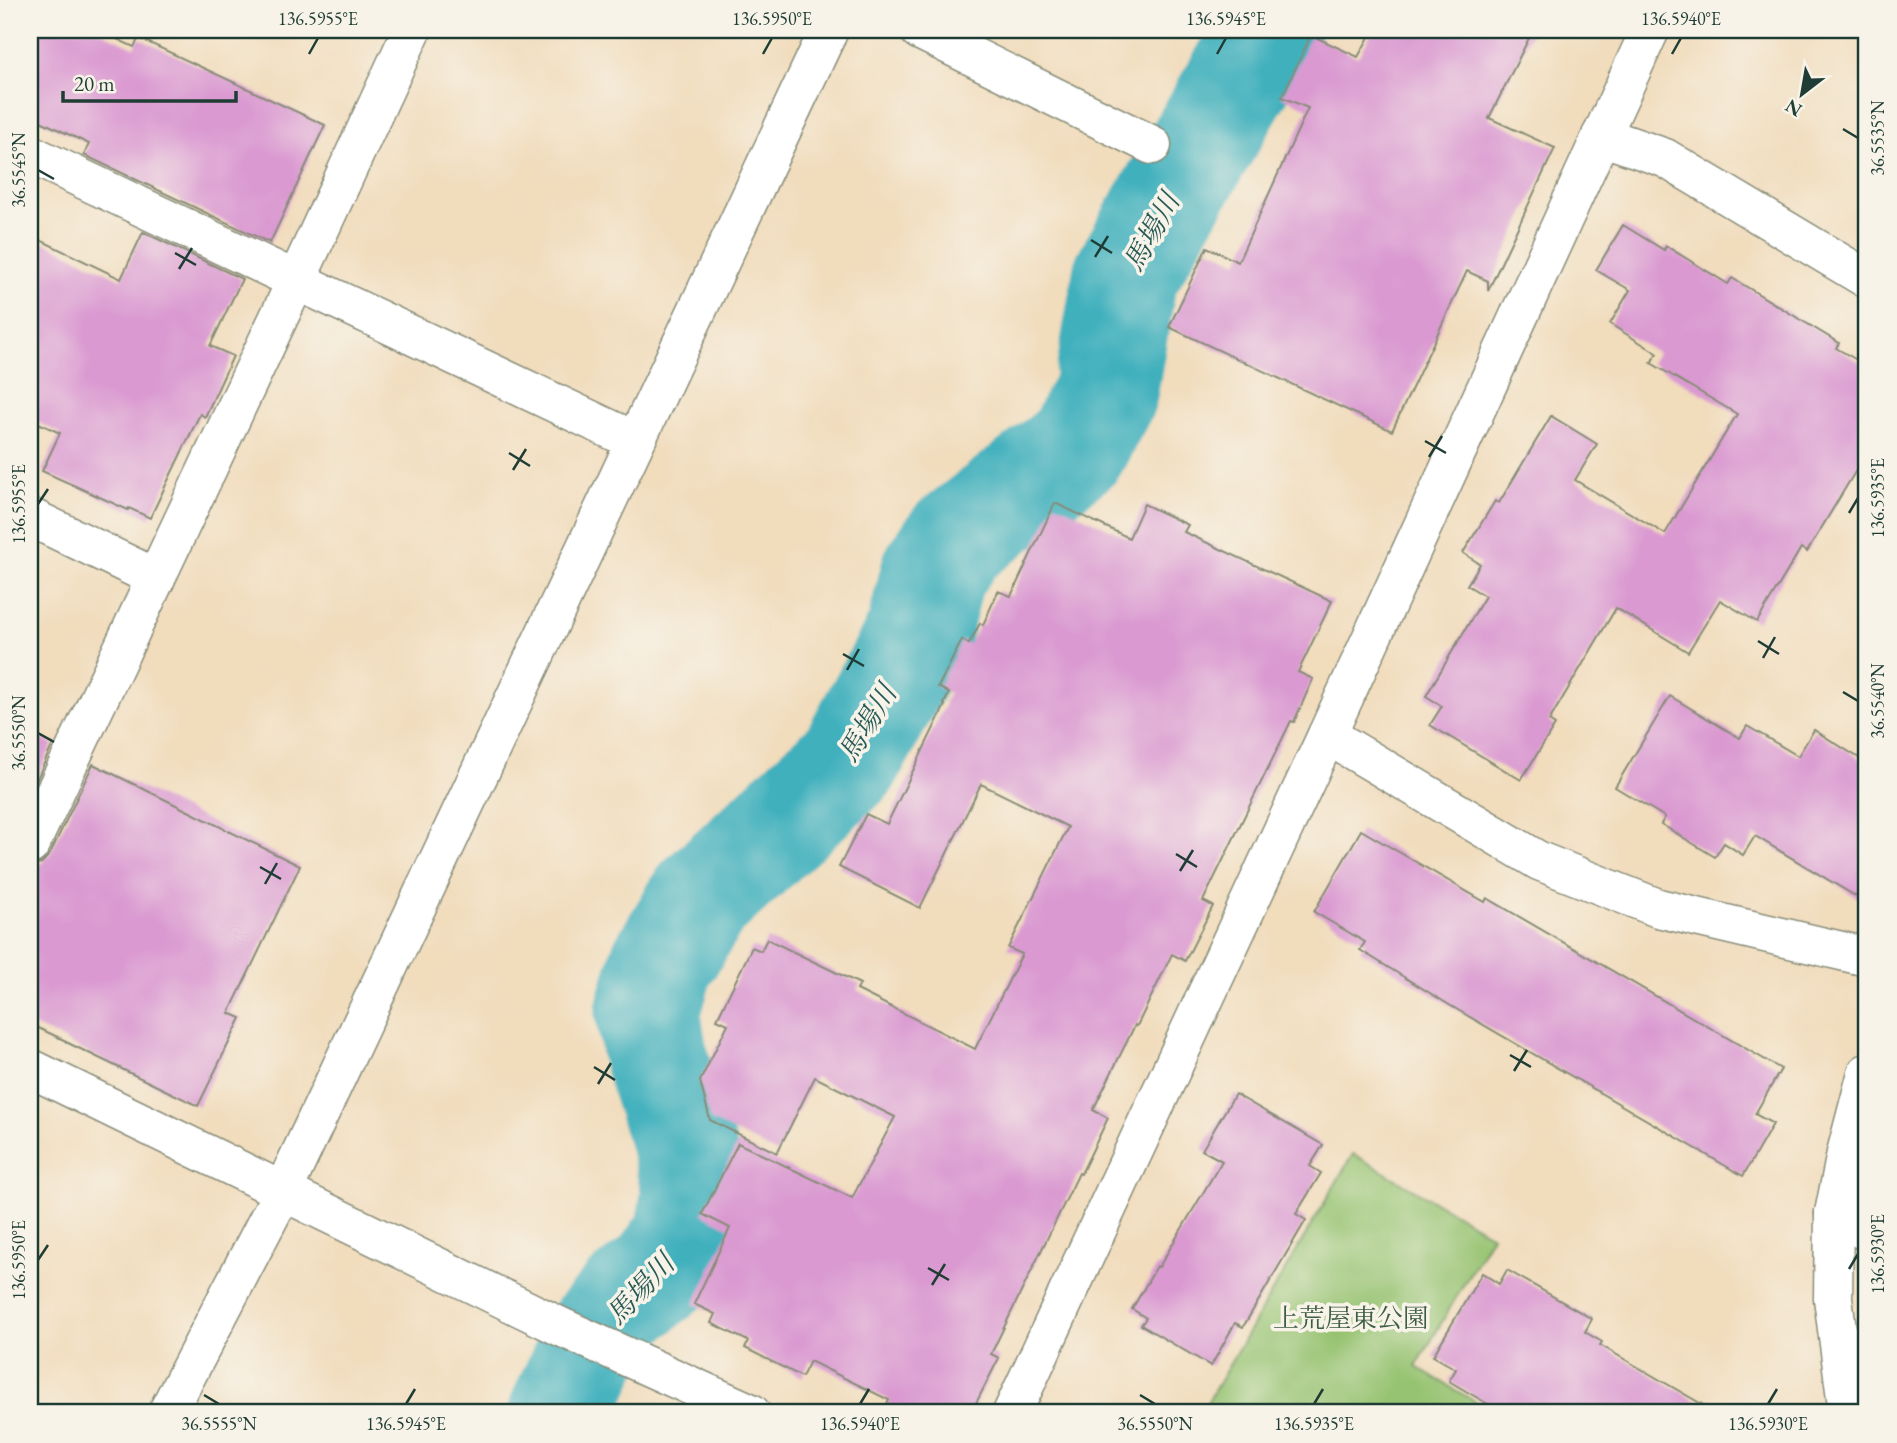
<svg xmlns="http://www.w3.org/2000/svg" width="1897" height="1443" font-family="'EB Garamond','Noto Serif JP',serif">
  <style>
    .green { fill: #96c371; stroke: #5a8052; stroke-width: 2 }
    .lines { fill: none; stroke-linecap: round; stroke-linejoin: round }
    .stream { stroke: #41b0bd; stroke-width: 18 }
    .river { stroke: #41b0bd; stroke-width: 105 }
    .building { fill: #da9ad1 }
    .minor-casing { stroke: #888c78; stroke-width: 41 }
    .minor { stroke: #fff; stroke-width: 38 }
    .ticks { fill: none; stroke: #1f3d34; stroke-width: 2.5 }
    .labels { text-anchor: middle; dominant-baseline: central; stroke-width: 7; stroke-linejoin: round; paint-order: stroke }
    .park-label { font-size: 26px; fill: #3d5e43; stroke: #f7f3e8 }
    .water-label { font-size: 28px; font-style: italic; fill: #285a56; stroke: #f7f3e8 }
    .neatline { fill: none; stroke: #1f3d34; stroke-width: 2.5 }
    .ticks-label { font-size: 18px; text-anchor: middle; fill: #1f3d34 }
  </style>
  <rect width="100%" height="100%" fill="#f7f3e8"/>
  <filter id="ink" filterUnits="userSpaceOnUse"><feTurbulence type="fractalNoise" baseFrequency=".0143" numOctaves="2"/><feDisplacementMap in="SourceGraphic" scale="14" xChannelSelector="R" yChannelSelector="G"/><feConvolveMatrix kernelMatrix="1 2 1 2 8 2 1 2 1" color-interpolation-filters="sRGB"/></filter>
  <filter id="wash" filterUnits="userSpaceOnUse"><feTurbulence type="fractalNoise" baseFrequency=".00686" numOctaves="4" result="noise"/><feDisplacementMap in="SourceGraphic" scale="28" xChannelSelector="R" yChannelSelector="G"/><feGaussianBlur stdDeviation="1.57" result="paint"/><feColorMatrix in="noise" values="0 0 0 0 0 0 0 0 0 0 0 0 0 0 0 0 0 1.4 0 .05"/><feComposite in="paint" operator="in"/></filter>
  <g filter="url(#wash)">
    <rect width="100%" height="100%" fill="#f1dcbc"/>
    <!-- green -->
    <polygon class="green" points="1353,1154 1492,1235 1416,1367 1495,1413 1201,1413"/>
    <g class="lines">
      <!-- stream -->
      <polyline class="stream" points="30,74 50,30"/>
      <!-- river -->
      <polyline class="river" points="561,1413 596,1335 626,1301 660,1274 687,1236 694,1190 681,1136 655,1055 648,1012 662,963 701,898 849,761 918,634 933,573 955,541 1076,447 1105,393 1125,276 1268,30"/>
    </g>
    <g id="blocks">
      <!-- building -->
      <g class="building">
        <polygon points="30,30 97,30 134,47 139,38 325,125 270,243 84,155 89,144 30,116"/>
        <polygon points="1373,30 1533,30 1489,118 1555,148 1488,291 1488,281 1467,271 1392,431 1169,327 1207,247 1238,262 1308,108 1282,97 1311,35 1358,57"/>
        <polygon points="1623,225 1664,250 1666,246 1728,284 1732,278 1839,343 1836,348 1867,366 1867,452 1807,552 1801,548 1757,622 1720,600 1688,652 1616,608 1549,721 1555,725 1521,780 1430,725 1442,706 1426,696 1485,596 1467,585 1480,564 1463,553 1495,501 1499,503 1551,416 1597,444 1575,480 1665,534 1737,414 1651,363 1657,353 1610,324 1630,290 1596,270"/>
        <polygon points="143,232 242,279 210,346 233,356 205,417 200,414 150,518 129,508 128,510 42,471 60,433 30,419 30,235 121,279"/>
        <polygon points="1055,503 1129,538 1144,504 1188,525 1184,532 1332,601 1298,672 1313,679 1294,722 1291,721 1203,901 1213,906 1185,961 1172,954 1137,1026 1135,1025 1093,1110 1108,1118 1081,1174 1079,1173 991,1354 999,1358 971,1413 883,1413 889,1400 810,1361 802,1377 745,1348 748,1341 711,1323 715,1314 694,1304 730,1228 702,1214 738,1143 852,1198 895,1117 815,1077 777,1153 710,1120 700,1081 728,1024 717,1019 752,947 761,951 767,939 860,984 857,990 975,1049 1022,954 1008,948 1068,827 981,784 920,908 839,867 866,814 887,824 945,705 944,704 949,693 938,687 962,640 969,644 980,623 983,625 998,591 1011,596"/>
        <polygon points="1670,696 1740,738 1747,726 1798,756 1814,730 1867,763 1867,903 1755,836 1743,855 1724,843 1715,857 1661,824 1665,817 1615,787"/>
        <polygon points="30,733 53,744 30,794"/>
        <polygon points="93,764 300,866 229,1013 241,1018 198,1106 66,1042 66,1041 30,1024 30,867 42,863 50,854"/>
        <polygon points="1361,830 1485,902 1487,898 1781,1069 1755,1114 1773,1124 1743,1176 1451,1006 1360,950 1365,942 1314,912"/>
        <polygon points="1235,1094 1323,1145 1310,1166 1321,1173 1296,1214 1306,1220 1243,1327 1235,1323 1211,1366 1141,1325 1146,1318 1132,1309 1157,1266 1159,1267 1222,1161 1202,1150"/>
        <polygon points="1507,1270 1592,1319 1585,1332 1602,1342 1600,1345 1717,1413 1503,1413 1449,1381 1456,1369 1433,1356 1482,1273 1499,1284"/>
      </g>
    </g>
  </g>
  <g filter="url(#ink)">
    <use href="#blocks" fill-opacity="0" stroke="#888c78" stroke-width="2"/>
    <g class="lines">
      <!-- minor casing -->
      <g class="minor-casing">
        <g id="minor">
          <polyline points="919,30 1152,145"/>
          <polyline points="1650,30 1327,735 1539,861 1658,908 1867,957"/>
          <polyline points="1601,136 1665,158 1867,279"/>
          <polyline points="30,154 635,441"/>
          <polyline points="30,517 156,578"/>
          <polyline points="30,845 296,281 412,30"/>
          <polyline points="30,1068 561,1327 751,1413"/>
          <polyline points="1834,1213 1867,1232"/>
          <polyline points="167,1413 283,1191 829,30"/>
          <polyline points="1012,1413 1327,735"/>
          <polyline points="1848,1413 1833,1298 1834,1213 1846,1153 1867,1073"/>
        </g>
      </g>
      <!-- minor -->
      <use href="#minor" class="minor"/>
    </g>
  </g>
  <!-- ticks -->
  <path class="ticks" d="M 309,54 L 318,38M 763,54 L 772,38M 1217,54 L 1226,38M 1672,54 L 1681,38M 1843,129 L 1858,138M 38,170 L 54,179M 1091,240 L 1112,253M 175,253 L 196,265M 1095,257 L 1108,236M 179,269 L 192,248M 1425,441 L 1446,453M 509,453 L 530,466M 1429,457 L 1442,436M 513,470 L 526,449M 38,504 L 48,489M 1849,513 L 1858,498M 1758,641 L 1779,654M 843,654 L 864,666M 1763,658 L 1775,637M 847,670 L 859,649M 1843,692 L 1858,701M 38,733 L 54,742M 1176,854 L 1197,867M 260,867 L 281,879M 1180,871 L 1193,850M 265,884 L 277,863M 1510,1055 L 1531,1067M 594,1067 L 615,1080M 1514,1071 L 1527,1050M 598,1084 L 611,1063M 38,1260 L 48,1245M 928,1268 L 949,1280M 1849,1269 L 1858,1254M 932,1285 L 945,1264M 204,1395 L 219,1404M 1140,1395 L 1155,1404M 406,1404 L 415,1389M 860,1404 L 869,1389M 1314,1404 L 1323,1389M 1768,1404 L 1777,1389"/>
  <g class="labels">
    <!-- park labels -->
    <g class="park-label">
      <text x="1351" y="1318">上荒屋東公園</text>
    </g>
    <!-- water labels -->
    <g class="water-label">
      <text transform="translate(1151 232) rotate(-61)">馬場川</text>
      <text transform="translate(867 723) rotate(-59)">馬場川</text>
      <text transform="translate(640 1289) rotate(-47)">馬場川</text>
    </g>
  </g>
  <!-- margin -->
  <rect width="1897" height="1443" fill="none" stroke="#f7f3e8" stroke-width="77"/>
  <!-- north arrow -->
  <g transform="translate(1802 94) rotate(211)" stroke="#f7f3e8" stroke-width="5" paint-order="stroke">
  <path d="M0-5L12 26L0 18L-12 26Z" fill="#1f3d34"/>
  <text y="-10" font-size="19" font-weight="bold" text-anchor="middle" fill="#1f3d34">N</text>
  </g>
  <!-- scale -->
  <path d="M63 91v10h173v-10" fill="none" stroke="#1f3d34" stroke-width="3.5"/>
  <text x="74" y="91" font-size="21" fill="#1f3d34" stroke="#f7f3e8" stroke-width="5" paint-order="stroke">20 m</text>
  <rect x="38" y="38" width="1820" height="1366" class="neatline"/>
  <g class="ticks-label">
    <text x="318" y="25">136.5955°E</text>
    <text x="772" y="25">136.5950°E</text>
    <text x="1226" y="25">136.5945°E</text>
    <text x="1681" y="25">136.5940°E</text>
    <text transform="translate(1878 138) rotate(-90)" y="6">36.5535°N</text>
    <text transform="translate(19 170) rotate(-90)" y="6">36.5545°N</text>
    <text transform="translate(1878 498) rotate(-90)" y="6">136.5935°E</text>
    <text transform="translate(19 504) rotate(-90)" y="6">136.5955°E</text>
    <text transform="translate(1878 701) rotate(-90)" y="6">36.5540°N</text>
    <text transform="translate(19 733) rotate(-90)" y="6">36.5550°N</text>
    <text transform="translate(1878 1254) rotate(-90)" y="6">136.5930°E</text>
    <text transform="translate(19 1260) rotate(-90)" y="6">136.5950°E</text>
    <text x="219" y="1430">36.5555°N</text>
    <text x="406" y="1430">136.5945°E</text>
    <text x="860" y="1430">136.5940°E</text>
    <text x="1155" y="1430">36.5550°N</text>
    <text x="1314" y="1430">136.5935°E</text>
    <text x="1768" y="1430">136.5930°E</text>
  </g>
</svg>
